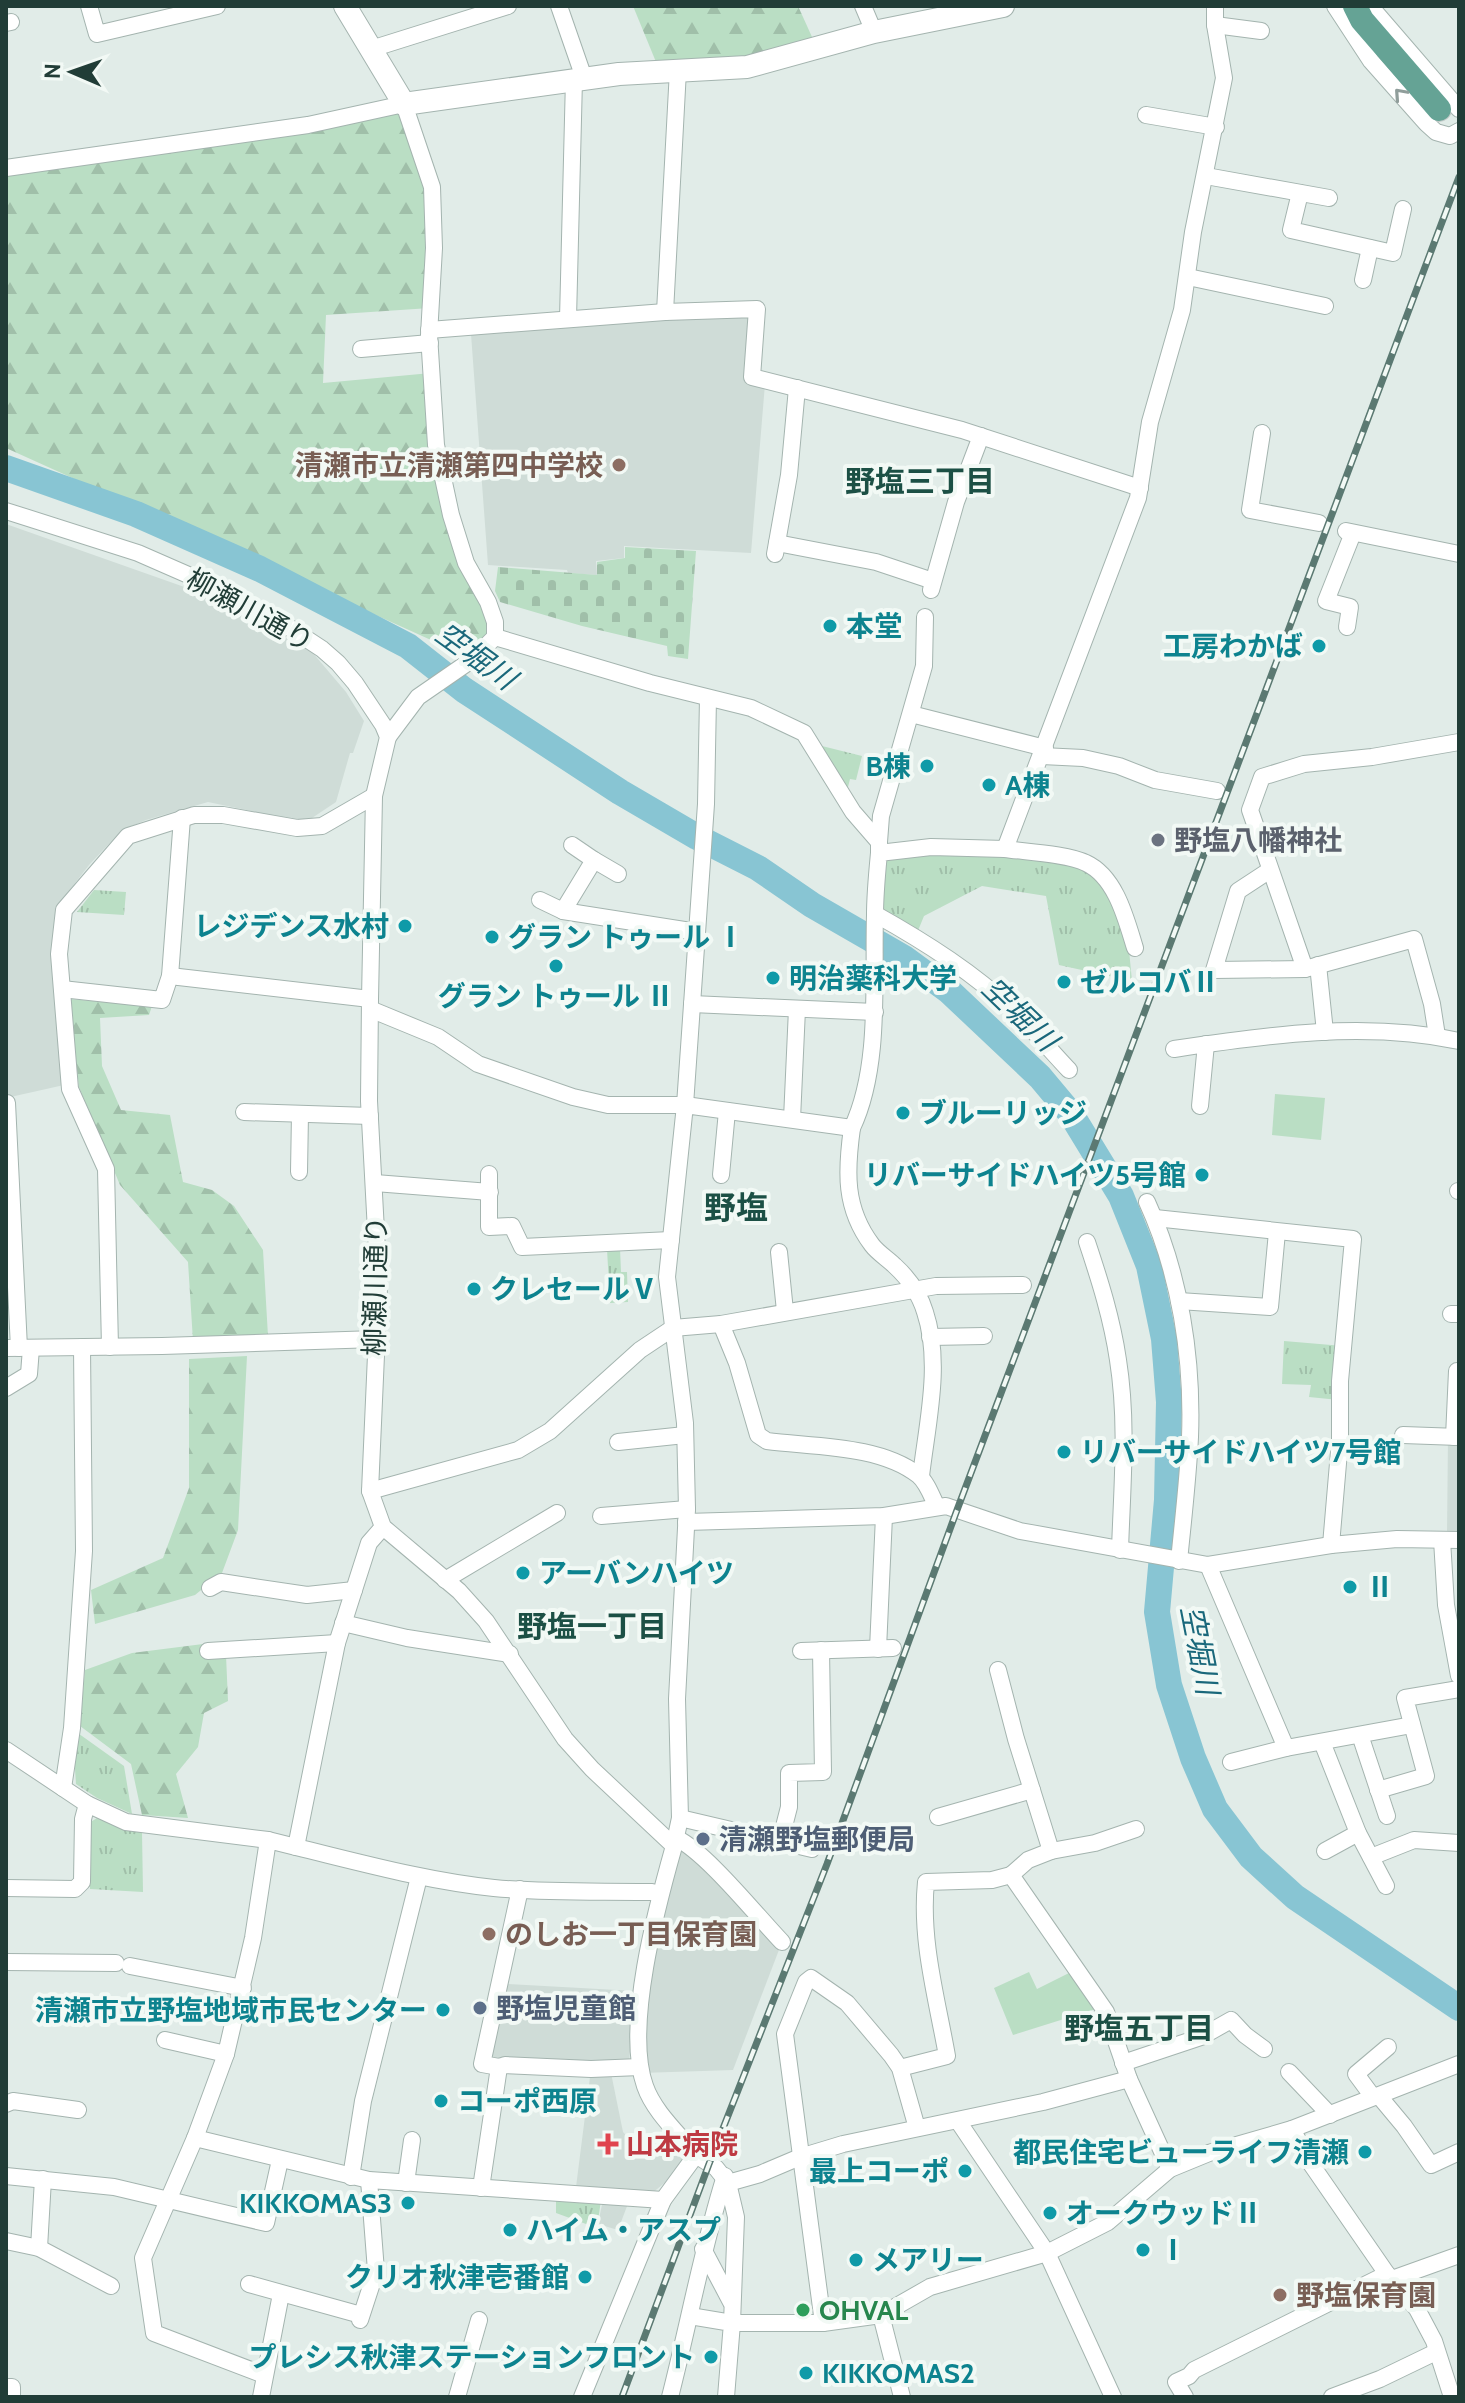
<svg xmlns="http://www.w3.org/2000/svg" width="1465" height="2403" font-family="Cabin,'Noto Sans JP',sans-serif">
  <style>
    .built { fill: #cfdcd7 }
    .green { fill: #badec4 }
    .forest { fill: url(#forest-firs) }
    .cemetery { fill: url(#cemetery-stones) }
    .park { fill: url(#park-tufts) }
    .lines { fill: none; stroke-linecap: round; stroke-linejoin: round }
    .river { stroke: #88c5d3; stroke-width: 26 }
    .minor-casing { stroke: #a4b4af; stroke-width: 18 }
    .tertiary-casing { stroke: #a4b4af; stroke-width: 24 }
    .primary-casing { stroke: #c1c9c7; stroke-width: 26 }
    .minor { stroke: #fff; stroke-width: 16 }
    .tertiary { stroke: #fff; stroke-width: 22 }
    .primary { stroke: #65a395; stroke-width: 24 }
    .rail-casing { stroke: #5b7972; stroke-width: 7 }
    .rail { stroke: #f2f9f5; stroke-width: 4; stroke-dasharray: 12; stroke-linecap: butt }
    .oneway { stroke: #909e9b }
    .education-dot { fill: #8d6e63; stroke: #f2f9f5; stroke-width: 3 }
    .culture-dot { fill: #0f9aa8; stroke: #f2f9f5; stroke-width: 3 }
    .worship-dot { fill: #6b7280; stroke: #f2f9f5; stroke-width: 3 }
    .service-dot { fill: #5c6f8a; stroke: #f2f9f5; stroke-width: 3 }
    .health-dot { fill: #e0444e; stroke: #f2f9f5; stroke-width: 3 }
    .leisure-dot { fill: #2e9e5b; stroke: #f2f9f5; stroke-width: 3 }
    .labels { text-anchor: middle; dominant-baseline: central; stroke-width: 8; stroke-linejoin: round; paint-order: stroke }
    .education-label { font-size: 28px; font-weight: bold; fill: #785e54; stroke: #f2f9f5; text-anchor: start }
    .street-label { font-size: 28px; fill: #213d37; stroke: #f2f9f5 }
    .culture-label { font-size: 28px; font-weight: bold; fill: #0d838f; stroke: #f2f9f5; text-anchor: start }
    .worship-label { font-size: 28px; font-weight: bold; fill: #5b616d; stroke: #f2f9f5; text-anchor: start }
    .service-label { font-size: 28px; font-weight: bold; fill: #4e5e75; stroke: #f2f9f5; text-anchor: start }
    .health-label { font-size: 28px; font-weight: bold; fill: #be3a42; stroke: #f2f9f5; text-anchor: start }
    .leisure-label { font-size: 28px; font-weight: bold; fill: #27864d; stroke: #f2f9f5; text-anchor: start }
    .neighbourhood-label { font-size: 30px; font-weight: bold; fill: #1c5045; stroke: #f2f9f5 }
    .water-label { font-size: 30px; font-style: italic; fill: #1a687b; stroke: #f2f9f5 }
    .quarter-label { font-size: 32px; font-weight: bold; fill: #1c5045; stroke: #f2f9f5 }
  </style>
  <defs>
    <pattern id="forest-firs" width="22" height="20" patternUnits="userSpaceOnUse" patternTransform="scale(2)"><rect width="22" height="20" fill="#badec4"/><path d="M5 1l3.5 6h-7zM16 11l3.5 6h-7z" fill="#a0bfa9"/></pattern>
    <pattern id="cemetery-stones" width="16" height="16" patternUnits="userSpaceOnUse" patternTransform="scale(2)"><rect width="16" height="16" fill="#badec4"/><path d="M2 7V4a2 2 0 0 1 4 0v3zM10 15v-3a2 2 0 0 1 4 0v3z" fill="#a0bfa9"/></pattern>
    <pattern id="park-tufts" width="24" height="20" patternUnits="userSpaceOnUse" patternTransform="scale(2)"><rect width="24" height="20" fill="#badec4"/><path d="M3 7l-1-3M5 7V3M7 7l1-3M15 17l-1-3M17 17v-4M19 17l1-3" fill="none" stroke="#a0bfa9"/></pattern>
  </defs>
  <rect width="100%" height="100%" fill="#e1ece8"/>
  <!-- built -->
  <g class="built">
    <polygon points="751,316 749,379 765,384 751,553 624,546 624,558 596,561 597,575 568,573 567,570 488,565 471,334 622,321"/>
    <polygon points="6,524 207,595 247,612 312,652 346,692 364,721 353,753 350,753 336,802 312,818 295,820 208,802 146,820 121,831 89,865 59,904 64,1085 6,1098"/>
    <polygon points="1448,1437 1459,1437 1459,1532 1447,1532"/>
    <polygon points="692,1849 782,1942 733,2070 641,2073 643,1980 680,1852"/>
    <polygon points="506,1984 635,1991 629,2063 490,2059"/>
    <polygon points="610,2068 623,2132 647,2158 669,2136 683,2151 684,2156 679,2171 651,2194 632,2193 618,2230 598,2224 605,2190 576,2187 591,2069"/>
  </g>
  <!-- green -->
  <g class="green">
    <polygon points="1275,1094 1325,1098 1321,1140 1272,1135"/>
    <polygon points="1073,1971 1099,2008 1013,2035 994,1988 1029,1972 1037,1989"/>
  </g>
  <!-- forest -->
  <g class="forest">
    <polygon points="633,6 798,6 817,48 774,61 656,62"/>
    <polygon points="404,104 432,187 430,308 326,315 323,383 431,373 450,515 495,622 473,659 6,448 6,168"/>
    <polygon points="69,999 152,1006 149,1015 100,1018 102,1066 121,1110 170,1115 183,1182 212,1190 234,1206 263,1250 268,1336 193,1341 188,1262 120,1185 79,1087"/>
    <polygon points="247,1356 238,1530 222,1573 195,1595 95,1624 91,1590 163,1558 189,1488 189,1359"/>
    <polygon points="203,1644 203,1656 226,1655 228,1701 204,1713 198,1747 176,1774 188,1818 142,1815 131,1764 80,1726 85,1670 132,1653"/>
  </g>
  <!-- cemetery -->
  <polygon class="cemetery" points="625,547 696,551 688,659 668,656 667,646 582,626 500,602 495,591 498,567 597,575 597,562 625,558"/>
  <!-- park -->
  <g class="park">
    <polygon points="818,745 862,756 856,780 850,779 847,791"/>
    <polygon points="991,847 1100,873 1129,950 1132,981 1059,965 1046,896 982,886 924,916 915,938 875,914 879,853"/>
    <polygon points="94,890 126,892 124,915 77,912"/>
    <polygon points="620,1248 621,1272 627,1272 628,1302 610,1303 607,1249"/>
    <polygon points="1284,1341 1343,1346 1339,1400 1309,1397 1311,1385 1282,1384"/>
    <polygon points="75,1731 124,1766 132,1814 97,1798 76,1784 75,1769 71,1766"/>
    <polygon points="97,1818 142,1832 143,1892 90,1889 89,1823"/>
    <polygon points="556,2197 601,2200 597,2228 556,2213"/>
  </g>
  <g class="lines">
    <!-- river -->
    <polyline class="river" points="6,468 136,514 260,569 408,646 464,690 620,792 697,837 758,868 812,905 904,958 949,991 1040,1077 1071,1114 1121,1196 1149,1266 1164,1339 1169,1402 1167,1500 1157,1612 1169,1685 1193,1758 1215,1809 1251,1857 1295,1897 1459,2008"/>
    <!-- minor casing -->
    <g class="minor-casing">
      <g id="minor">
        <polyline points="89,6 97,34 217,6"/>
        <polyline points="559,6 584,78"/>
        <polyline points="863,6 874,32"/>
        <polyline points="1335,6 1371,61 1426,123 1436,132 1450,136 1459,131"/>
        <polyline points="1370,6 1459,109"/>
        <polyline points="6,23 11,22"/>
        <polyline points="1215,25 1261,31"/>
        <polyline points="371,49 508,6"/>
        <polyline points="1146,115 1216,127"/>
        <polyline points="6,168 308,125 404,104 432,187 434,248 429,335 436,445 451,515 466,563 488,602 495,622 495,637 473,659 418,697 388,737"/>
        <polyline points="1206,176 1329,198"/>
        <polyline points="1300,193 1291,230 1393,253 1403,209"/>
        <polyline points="1188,277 1325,306"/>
        <polyline points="1363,280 1370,248"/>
        <polyline points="665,312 678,70"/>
        <polyline points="568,319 574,79"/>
        <polyline points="429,330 665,312 757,309 752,377 962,430 1140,488"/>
        <polyline points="361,349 430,343"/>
        <polyline points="1262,433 1250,510 1319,523"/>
        <path d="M 6,511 L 138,553 L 218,588 L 284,624 L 322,649 L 338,663 L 355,683 L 383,725 L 388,737 L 374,796 L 370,999 L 369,1101 L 379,1287 L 370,1491 L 383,1527 L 459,1591 L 486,1621 L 565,1739 L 592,1769 L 674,1846 C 657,1906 624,2027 645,2086 C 654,2112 679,2134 696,2155"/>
        <polyline points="1346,531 1459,554"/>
        <polyline points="777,543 876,562 933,581"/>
        <polyline points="775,554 789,475 797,388"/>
        <polyline points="931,590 956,502 981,436"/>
        <polyline points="1347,627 1350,607 1326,601 1353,533"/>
        <polyline points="495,637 650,683 751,708 804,733 853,812 879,842 879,853"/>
        <polyline points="911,714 1045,748"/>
        <polyline points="1042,756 1083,758 1119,766 1155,780 1217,791"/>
        <polyline points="879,842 881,816 924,666 925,617"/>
        <path d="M 1005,849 C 1027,852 1068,854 1086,863 C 1116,877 1126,919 1135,948"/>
        <polyline points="594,860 618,874"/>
        <polyline points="1270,870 1238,891 1214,970 1305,969"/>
        <polyline points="540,900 563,911 697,932"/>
        <polyline points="563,911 594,860 572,845"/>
        <path d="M 875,914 C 925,942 976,974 1018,1015 C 1036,1033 1052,1052 1069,1070"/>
        <polyline points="1318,965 1325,1032"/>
        <polyline points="170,976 182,818"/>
        <polyline points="62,989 162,1000 170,976 370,999"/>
        <polyline points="692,1004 875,1012"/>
        <polyline points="370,1009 438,1037 478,1064 573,1097 608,1105 685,1105 706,804 708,698"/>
        <polyline points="1437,1036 1432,1004 1414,939 1305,969 1250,810 1262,777 1304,764 1372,757 1459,742"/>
        <path d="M 1174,1049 C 1267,1035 1366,1021 1459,1041"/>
        <polyline points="7,1103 19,1348"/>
        <polyline points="1200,1106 1206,1044"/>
        <polyline points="244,1112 370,1116"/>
        <polyline points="792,1119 797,1009"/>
        <path d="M 852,1128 C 846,1171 844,1208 872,1245 C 878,1253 888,1259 895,1266 C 908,1278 920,1295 925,1312 C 942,1363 927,1424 921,1476"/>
        <polyline points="299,1172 300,1114"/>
        <polyline points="489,1174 489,1227 512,1226 522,1247 671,1240"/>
        <polyline points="721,1175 727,1111"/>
        <polyline points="375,1183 490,1192"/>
        <polyline points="1458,1191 1459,1191"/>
        <path d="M 1147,1202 C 1180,1274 1193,1358 1190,1437 C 1188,1479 1183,1520 1179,1561"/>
        <polyline points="1155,1218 1353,1239 1340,1381 1340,1440 1331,1545"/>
        <path d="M 1087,1242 C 1100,1281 1112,1319 1118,1360 C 1128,1423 1122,1487 1120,1550"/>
        <polyline points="779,1252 785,1311"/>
        <polyline points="1179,1301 1270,1307 1277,1232"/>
        <polyline points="1451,1314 1459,1314"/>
        <path d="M 721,1324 L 737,1363 L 758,1435 L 767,1441 C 814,1447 880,1445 918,1475 C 927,1482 932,1497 937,1507"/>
        <polyline points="930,1337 984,1336"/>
        <polyline points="110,1347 106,1169 70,1089 59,954 64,910 128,836 194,815 223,815 297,828 322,826 374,796"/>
        <polyline points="6,1348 162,1346 376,1339"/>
        <polyline points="6,1388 29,1374 31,1348"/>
        <polyline points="1403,1435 1459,1437"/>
        <polyline points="1454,1437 1457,1371 1459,1371"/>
        <polyline points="618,1442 685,1435"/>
        <polyline points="370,1491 518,1450 550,1431 640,1350 673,1328 721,1324 936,1286 1023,1285"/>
        <polyline points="601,1516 687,1509"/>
        <polyline points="686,1522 884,1516 946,1506 1020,1531 1208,1565 1331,1545 1397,1539 1459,1540"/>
        <polyline points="1442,1540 1446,1605 1459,1676"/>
        <polyline points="1208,1565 1286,1748"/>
        <polyline points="445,1580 557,1513"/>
        <polyline points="210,1588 221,1582 307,1595 354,1590"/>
        <polyline points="343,1623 407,1638 510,1654"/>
        <polyline points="878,1649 884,1516"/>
        <polyline points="208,1651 337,1643"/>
        <polyline points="801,1651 893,1648"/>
        <polyline points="998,1670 1016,1739 1051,1851 1028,1860 1011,1875"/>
        <polyline points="1360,1735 1387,1816"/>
        <polyline points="1322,1742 1358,1833 1386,1886"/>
        <polyline points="6,1750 87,1804 126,1822 268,1840"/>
        <polyline points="1231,1762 1286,1748 1412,1725"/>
        <polyline points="63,1788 72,1728 84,1551 82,1347"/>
        <polyline points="1378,1790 1426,1776 1405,1698 1459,1689"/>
        <polyline points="938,1817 1032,1790"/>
        <polyline points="680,1818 812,1849"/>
        <path d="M 676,1838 C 706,1852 757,1916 782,1942"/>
        <polyline points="780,1842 789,1807 789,1773 823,1772 821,1650"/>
        <path d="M 674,1846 L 680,1818 L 677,1699 L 687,1509 L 685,1423 L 667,1277 L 685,1105 L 852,1128 C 881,1067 873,981 875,915 C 875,894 877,874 879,853 L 931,847 L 1005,849 L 1138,498 L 1150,422 L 1182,310 L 1193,232 L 1224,78 L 1215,25 L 1215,6"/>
        <path d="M 296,1847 C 362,1863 427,1881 494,1888 C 546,1893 600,1891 652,1892 L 660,1895"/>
        <polyline points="1051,1851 1095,1843 1136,1829"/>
        <polyline points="1325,1851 1358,1833"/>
        <polyline points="1371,1857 1414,1840 1459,1843"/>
        <polyline points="6,1888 75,1889 82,1882 83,1819 87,1804"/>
        <polyline points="6,1962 116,1963"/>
        <polyline points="130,1966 243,1988"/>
        <polyline points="165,2040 226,2054"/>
        <polyline points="1123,2063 1201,2037 1231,2020 1245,2035 1264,2049"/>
        <polyline points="499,2067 505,2065 591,2069 640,2067"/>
        <path d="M 900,2068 L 947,2056 C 937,1999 920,1940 926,1882 L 992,1880 L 1011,1875 L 1106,2012 L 1129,2079 L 1170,2169"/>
        <polyline points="1289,2072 1330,2115"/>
        <polyline points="1379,2096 1404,2126 1431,2165 1459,2152"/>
        <polyline points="1373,2097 1356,2074 1388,2047"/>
        <polyline points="6,2104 13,2101 78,2110"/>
        <polyline points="958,2121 1047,2253 1113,2397"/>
        <polyline points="1292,2129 1311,2164 1387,2274 1417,2309 1434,2341 1452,2397"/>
        <polyline points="195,2138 369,2180 663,2200 696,2155 716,2168 728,2183 760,2174 800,2157 843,2144 1043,2102 1129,2079"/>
        <polyline points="6,2176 114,2187 266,2223 280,2160"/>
        <polyline points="351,2177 363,2101 419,1877"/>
        <polyline points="406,2183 412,2140"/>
        <polyline points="728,2183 736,2217 732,2323 823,2323 881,2315 930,2287 1047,2253 1108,2222 1170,2169 1209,2153 1292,2129 1459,2064"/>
        <polyline points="481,2188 499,2067 482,2064 520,1889"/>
        <polyline points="6,2241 39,2248 111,2286"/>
        <polyline points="39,2248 43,2179"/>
        <polyline points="703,2249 731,2302"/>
        <polyline points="1392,2279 1459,2255"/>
        <polyline points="249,2284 361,2315"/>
        <polyline points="881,2315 902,2397"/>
        <polyline points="690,2316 732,2323 726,2397"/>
        <polyline points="360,2320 376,2271 369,2180"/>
        <polyline points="823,2323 785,2034 806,1982 811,1978 847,2003 891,2055 900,2068 917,2128"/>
        <polyline points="264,2375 154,2333 143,2258 195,2138 226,2054 253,1938 268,1840 296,1847 337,1643 369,1543 383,1527"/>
        <polyline points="6,2387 12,2387 12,2397"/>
        <polyline points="261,2397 281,2294"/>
        <polyline points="457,2397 479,2320"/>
        <polyline points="582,2397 663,2200"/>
        <path d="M 670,2397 C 689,2323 702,2249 725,2176"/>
        <polyline points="1185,2397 1176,2382 1189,2376 1194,2370 1387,2274"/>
        <polyline points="1332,2397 1380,2379 1436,2352"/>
      </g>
    </g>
    <!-- tertiary casing -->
    <g class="tertiary-casing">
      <polyline id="tertiary" points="345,6 404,104 619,74 747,67 874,32 1003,6"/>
    </g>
    <!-- primary casing -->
    <g class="primary-casing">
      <polyline id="primary" points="1355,6 1362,20 1439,109"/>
    </g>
    <!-- minor -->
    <use href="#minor" class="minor"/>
    <!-- tertiary -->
    <use href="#tertiary" class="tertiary"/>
    <!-- primary -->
    <use href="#primary" class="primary"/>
    <!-- rail casing -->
    <g class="rail-casing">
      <polyline id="rail" points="622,2397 709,2164 827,1864 957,1510 1459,177"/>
    </g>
    <!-- rail -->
    <use href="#rail" class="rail"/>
  </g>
  <!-- one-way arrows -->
  <defs><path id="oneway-chevron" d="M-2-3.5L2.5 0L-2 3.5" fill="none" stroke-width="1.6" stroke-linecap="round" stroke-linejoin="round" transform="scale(2)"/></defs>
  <use class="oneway" href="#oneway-chevron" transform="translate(1400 94) rotate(-132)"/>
  <!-- markers -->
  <g class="education-dot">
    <circle cx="619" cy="465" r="8"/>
    <circle cx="489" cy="1934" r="8"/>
    <circle cx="1280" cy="2295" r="8"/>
  </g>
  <g class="culture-dot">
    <circle cx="830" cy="626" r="8"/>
    <circle cx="1319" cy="646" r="8"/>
    <circle cx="927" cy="766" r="8"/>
    <circle cx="989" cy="785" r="8"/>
    <circle cx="405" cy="926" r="8"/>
    <circle cx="492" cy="937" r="8"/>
    <circle cx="556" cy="966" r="8"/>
    <circle cx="773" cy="978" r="8"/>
    <circle cx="1064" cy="982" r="8"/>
    <circle cx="903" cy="1113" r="8"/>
    <circle cx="1202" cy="1175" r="8"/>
    <circle cx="474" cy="1289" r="8"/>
    <circle cx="1064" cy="1452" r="8"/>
    <circle cx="523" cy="1573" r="8"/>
    <circle cx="1350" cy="1587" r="8"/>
    <circle cx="443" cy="2010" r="8"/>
    <circle cx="441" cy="2101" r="8"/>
    <circle cx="1365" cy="2152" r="8"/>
    <circle cx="965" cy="2171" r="8"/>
    <circle cx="408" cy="2203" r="8"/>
    <circle cx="1050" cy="2213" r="8"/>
    <circle cx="510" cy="2230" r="8"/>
    <circle cx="1143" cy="2250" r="8"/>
    <circle cx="856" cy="2260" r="8"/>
    <circle cx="585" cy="2277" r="8"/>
    <circle cx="711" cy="2357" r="8"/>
    <circle cx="806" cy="2373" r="8"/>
  </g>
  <circle class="worship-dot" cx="1158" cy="840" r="8"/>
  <g class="service-dot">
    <circle cx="703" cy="1839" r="8"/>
    <circle cx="480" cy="2008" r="8"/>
  </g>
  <path class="health-dot" d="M604 2132h8v8h8v8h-8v8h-8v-8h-8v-8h8z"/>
  <circle class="leisure-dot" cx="803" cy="2310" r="8"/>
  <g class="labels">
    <!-- education labels -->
    <g class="education-label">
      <text x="603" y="465" text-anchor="end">清瀬市立清瀬第四中学校</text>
      <text x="505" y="1934">のしお一丁目保育園</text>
      <text x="1296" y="2295">野塩保育園</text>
    </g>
    <!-- street labels -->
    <g class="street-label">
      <text transform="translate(250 610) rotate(29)">柳瀬川通り</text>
      <text transform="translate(375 1286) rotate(-89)">柳瀬川通り</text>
    </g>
    <!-- culture labels -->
    <g class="culture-label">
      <text x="846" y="626">本堂</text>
      <text x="1303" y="646" text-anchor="end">工房わかば</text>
      <text x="911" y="766" text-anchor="end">B棟</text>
      <text x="1005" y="785">A棟</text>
      <text x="389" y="926" text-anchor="end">レジデンス水村</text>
      <text x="508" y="937">グラン トゥール Ⅰ</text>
      <text x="789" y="978">明治薬科大学</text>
      <text x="1080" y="982">ゼルコバⅡ</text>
      <text x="556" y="996" text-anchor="middle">グラン トゥール Ⅱ</text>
      <text x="919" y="1113">ブルーリッジ</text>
      <text x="1186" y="1175" text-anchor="end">リバーサイドハイツ5号館</text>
      <text x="490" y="1289">クレセールⅤ</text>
      <text x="1080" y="1452">リバーサイドハイツ7号館</text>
      <text x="539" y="1573">アーバンハイツ</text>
      <text x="1366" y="1587">Ⅱ</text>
      <text x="427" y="2010" text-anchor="end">清瀬市立野塩地域市民センター</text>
      <text x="457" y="2101">コーポ西原</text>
      <text x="1349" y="2152" text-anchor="end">都民住宅ビューライフ清瀬</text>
      <text x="949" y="2171" text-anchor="end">最上コーポ</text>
      <text x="392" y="2203" text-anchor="end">KIKKOMAS3</text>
      <text x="1066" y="2213">オークウッドⅡ</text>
      <text x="526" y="2230">ハイム・アスプ</text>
      <text x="1159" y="2250">Ⅰ</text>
      <text x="872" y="2260">メアリー</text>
      <text x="569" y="2277" text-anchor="end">クリオ秋津壱番館</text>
      <text x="695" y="2357" text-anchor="end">プレシス秋津ステーションフロント</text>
      <text x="822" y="2373">KIKKOMAS2</text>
    </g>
    <!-- worship labels -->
    <g class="worship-label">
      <text x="1174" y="840">野塩八幡神社</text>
    </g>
    <!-- service labels -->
    <g class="service-label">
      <text x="719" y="1839">清瀬野塩郵便局</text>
      <text x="496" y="2008">野塩児童館</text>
    </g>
    <!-- health labels -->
    <g class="health-label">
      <text x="626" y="2144">山本病院</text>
    </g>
    <!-- leisure labels -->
    <g class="leisure-label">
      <text x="819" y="2310">OHVAL</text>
    </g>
    <!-- neighbourhood labels -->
    <g class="neighbourhood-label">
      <text x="920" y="481">野塩三丁目</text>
      <text x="592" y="1626">野塩一丁目</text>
      <text x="1139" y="2028">野塩五丁目</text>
    </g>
    <!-- water labels -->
    <g class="water-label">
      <text transform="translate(476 656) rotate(36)">空堀川</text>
      <text transform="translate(1020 1014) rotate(44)">空堀川</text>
      <text transform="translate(1200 1650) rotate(79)">空堀川</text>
    </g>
    <!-- quarter labels -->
    <g class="quarter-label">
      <text x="736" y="1207">野塩</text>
    </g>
  </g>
  <!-- border -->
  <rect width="1465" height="2403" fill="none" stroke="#213d37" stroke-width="16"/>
  <!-- north arrow -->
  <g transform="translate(72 72) rotate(272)" stroke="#f2f9f5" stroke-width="6" paint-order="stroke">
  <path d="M0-6L14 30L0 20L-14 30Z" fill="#213d37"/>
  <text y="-12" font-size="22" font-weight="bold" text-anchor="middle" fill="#213d37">N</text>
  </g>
</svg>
